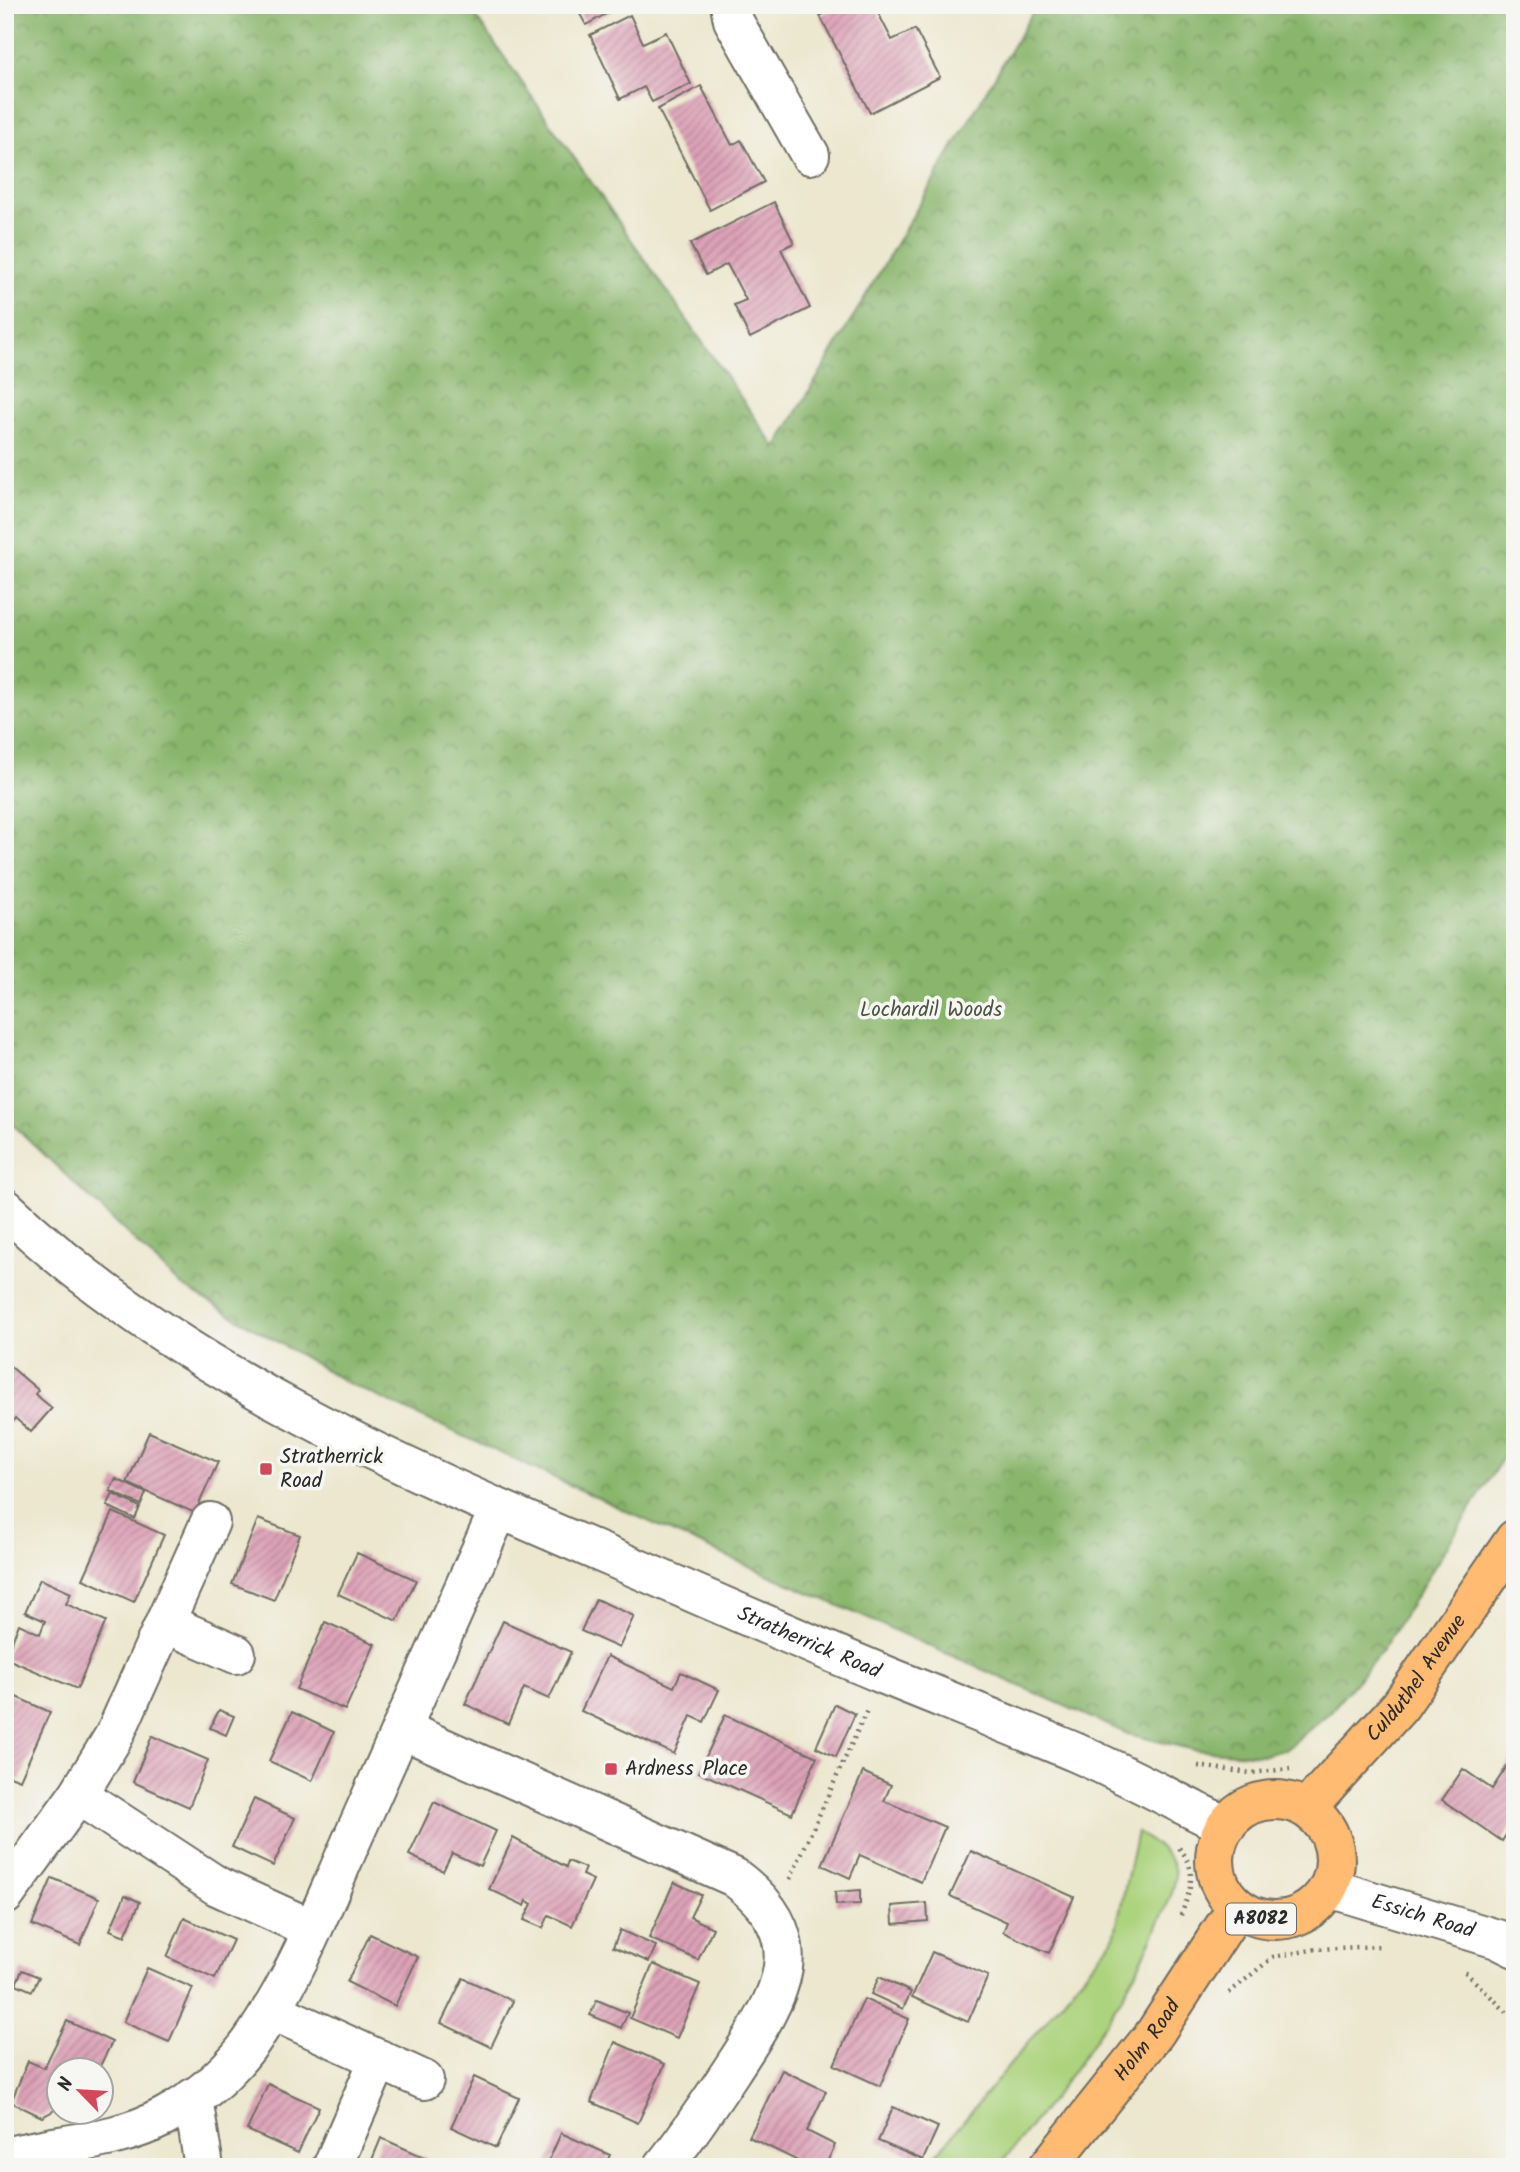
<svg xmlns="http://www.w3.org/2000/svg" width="1520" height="2172" font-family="Kalam,sans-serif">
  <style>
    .grass { fill: #acd37d; stroke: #6c7f54; stroke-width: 2 }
    .forest { fill: url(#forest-crowns); stroke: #5a704c; stroke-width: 2 }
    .building { fill: url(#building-hatch) }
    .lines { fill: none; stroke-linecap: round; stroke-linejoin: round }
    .minor-casing { stroke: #6f6d64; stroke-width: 42 }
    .major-casing { stroke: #6f6d64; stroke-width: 42 }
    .path { stroke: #6f6d64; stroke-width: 4.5; stroke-dasharray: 2 5; stroke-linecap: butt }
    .minor { stroke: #fff; stroke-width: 38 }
    .major { stroke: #ffbb71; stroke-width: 38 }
    .poi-dot { fill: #d1495b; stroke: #f6f6f2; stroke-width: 2.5 }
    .labels { text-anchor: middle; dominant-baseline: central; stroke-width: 7; stroke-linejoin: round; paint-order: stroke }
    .shield { fill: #f6f6f2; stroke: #686867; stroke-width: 2 }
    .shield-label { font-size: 19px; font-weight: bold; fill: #2b2b2b }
    .park-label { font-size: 21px; fill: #4b5540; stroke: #f6f6f2 }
    .poi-label { font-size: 21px; fill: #2b2b2b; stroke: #f6f6f2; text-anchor: start }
    .street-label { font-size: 21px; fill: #2b2b2b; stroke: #f6f6f2 }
  </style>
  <defs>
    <pattern id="forest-crowns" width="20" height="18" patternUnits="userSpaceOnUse" patternTransform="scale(1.75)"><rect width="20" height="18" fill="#89b56c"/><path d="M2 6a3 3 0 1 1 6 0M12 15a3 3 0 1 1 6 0" fill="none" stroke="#709359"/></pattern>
    <pattern id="building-hatch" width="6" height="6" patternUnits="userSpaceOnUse" patternTransform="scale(1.75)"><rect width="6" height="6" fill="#dda2b7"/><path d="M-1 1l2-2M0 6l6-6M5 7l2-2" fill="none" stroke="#b38495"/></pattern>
  </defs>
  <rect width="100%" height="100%" fill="#f6f6f2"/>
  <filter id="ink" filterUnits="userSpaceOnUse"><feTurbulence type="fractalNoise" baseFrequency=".0143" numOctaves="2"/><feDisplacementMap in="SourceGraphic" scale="14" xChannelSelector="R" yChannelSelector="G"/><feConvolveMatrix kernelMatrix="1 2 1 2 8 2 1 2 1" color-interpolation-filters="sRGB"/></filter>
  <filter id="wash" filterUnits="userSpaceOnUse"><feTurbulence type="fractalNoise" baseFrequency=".00686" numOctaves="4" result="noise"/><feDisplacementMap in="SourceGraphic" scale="28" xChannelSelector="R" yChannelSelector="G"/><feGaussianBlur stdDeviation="1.57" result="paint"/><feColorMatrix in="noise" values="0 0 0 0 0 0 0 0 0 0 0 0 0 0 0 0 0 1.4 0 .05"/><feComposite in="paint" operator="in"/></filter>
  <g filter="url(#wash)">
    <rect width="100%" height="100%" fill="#ece7ce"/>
    <!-- grass -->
    <path class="grass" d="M 1137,1832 C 1152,1842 1173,1853 1175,1874 C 1176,1890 1164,1911 1158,1925 C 1119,2016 1060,2091 998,2167 L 926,2167 L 1114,1938 Z"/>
    <!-- forest -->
    <polygon class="forest" points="5,5 468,5 776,448 1037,5 1515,5 1515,1438 1381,1652 1330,1712 1286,1749 1264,1755 1195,1750 1128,1734 661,1527 348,1383 182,1286 5,1117"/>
    <g id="blocks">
      <!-- building -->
      <g class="building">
        <polygon points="575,5 622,5 586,25"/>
        <polygon points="840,5 874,5 892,40 915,29 940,77 870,113 820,16"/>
        <polygon points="630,15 643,43 666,32 691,84 652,102 644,87 620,99 590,35"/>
        <polygon points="701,86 732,145 741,140 764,182 710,210 658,109"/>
        <polygon points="774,202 794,243 781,249 810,308 750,338 734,305 746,300 727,264 706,275 690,244"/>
        <polygon points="5,1362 38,1390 35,1394 52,1408 31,1432 15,1418 11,1424 5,1419"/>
        <polygon points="149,1432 218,1462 195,1513 127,1483"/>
        <polygon points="116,1479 146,1493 141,1505 110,1491"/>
        <polygon points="113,1494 140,1507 135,1519 107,1506"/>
        <polygon points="113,1512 164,1535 134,1602 83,1579"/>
        <polygon points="258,1519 300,1535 274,1600 232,1584"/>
        <polygon points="357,1553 416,1580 397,1621 338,1594"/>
        <polygon points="40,1579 71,1593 66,1604 106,1621 77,1689 5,1658 19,1624 40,1634 45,1621 25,1612"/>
        <polygon points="596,1599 634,1616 619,1648 581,1631"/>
        <polygon points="503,1621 571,1652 549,1699 524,1688 508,1724 465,1704"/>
        <polygon points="325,1622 375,1644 345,1710 296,1689"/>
        <polygon points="607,1656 674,1687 681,1672 719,1690 704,1722 691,1716 674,1754 581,1711"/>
        <polygon points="5,1692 50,1712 20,1780 5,1774"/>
        <polygon points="835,1704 855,1714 836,1757 816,1747"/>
        <polygon points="219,1710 234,1716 226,1735 210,1728"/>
        <polygon points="292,1712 334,1732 312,1781 269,1761"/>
        <polygon points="725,1715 817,1757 792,1814 699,1772"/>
        <polygon points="152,1736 208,1760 189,1807 133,1782"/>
        <polygon points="1515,1754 1515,1821 1502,1841 1442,1800 1463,1769 1492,1789"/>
        <polygon points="863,1772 891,1785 884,1801 945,1827 921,1882 860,1855 850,1878 822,1865"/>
        <polygon points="254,1799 295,1818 273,1866 232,1847"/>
        <polygon points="434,1802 496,1831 480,1866 452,1853 443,1871 409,1855"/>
        <polygon points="513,1838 566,1867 568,1861 585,1868 582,1875 593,1880 572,1926 549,1915 543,1928 524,1920 532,1904 527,1901 525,1906 489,1889"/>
        <polygon points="971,1851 1074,1897 1049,1953 1003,1932 1007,1922 950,1896"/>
        <polygon points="52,1878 99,1898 80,1945 32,1925"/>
        <polygon points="674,1882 701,1895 690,1917 713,1928 698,1960 649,1938"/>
        <polygon points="860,1890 860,1904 836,1905 835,1892"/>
        <polygon points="125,1895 140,1902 125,1936 110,1930"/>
        <polygon points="927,1903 928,1921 893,1924 892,1906"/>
        <polygon points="184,1918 233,1940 215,1979 167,1957"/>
        <polygon points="620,1930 656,1946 649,1962 613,1947"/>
        <polygon points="370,1934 418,1957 395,2006 347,1982"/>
        <polygon points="932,1952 988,1976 968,2022 912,1997"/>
        <polygon points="653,1964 700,1984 677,2038 630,2018"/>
        <polygon points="147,1968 193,1988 169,2042 123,2022"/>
        <polygon points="22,1970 39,1977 32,1991 16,1984"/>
        <polygon points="879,1977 911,1992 903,2009 871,1994"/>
        <polygon points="463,1978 513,2001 491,2047 441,2023"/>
        <polygon points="864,1999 909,2019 880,2086 834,2065"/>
        <polygon points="597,2000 628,2013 621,2028 590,2015"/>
        <polygon points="67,2021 112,2042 98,2070 60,2070 60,2107 42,2117 11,2102 28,2061 44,2068"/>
        <polygon points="615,2042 665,2064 638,2123 591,2102"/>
        <polygon points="782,2070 826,2091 807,2131 835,2145 825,2167 810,2167 749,2137"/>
        <polygon points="474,2077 519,2098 496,2148 451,2127"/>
        <polygon points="268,2084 319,2107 298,2153 247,2130"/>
        <polygon points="893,2107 938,2127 923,2160 878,2141"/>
        <polygon points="561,2133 610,2155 604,2167 546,2167"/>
        <polygon points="381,2138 417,2154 447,2167 369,2167"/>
      </g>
    </g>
  </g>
  <g filter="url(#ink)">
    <use href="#blocks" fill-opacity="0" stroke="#6f6d64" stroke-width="2"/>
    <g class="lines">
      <!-- minor casing -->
      <g class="minor-casing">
        <g id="minor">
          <polyline points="730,5 733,20 810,155"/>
          <path id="s1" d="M 5,1208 C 174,1369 394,1464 606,1555 C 699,1595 791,1636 885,1675 C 949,1701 1013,1726 1077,1753 C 1127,1775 1176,1802 1226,1826"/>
          <polyline points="165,1623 236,1654"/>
          <path d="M 401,1729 L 734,1877 C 820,1941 778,1999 731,2071 C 709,2104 688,2136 663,2167"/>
          <polyline points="78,1795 217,1886 312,1929"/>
          <path id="s2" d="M 1329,1888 L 1497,1939 L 1515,1948"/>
          <polyline points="5,1895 78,1795 114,1736 210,1522"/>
          <polyline points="271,2010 424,2080"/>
          <polyline points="193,2098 204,2167"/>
          <path d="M 5,2157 C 58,2143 114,2143 164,2117 C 200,2098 235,2067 257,2033 C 298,1972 325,1900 355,1833 C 403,1725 451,1617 499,1509"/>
          <polyline points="332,2167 379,2059"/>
        </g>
      </g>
      <!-- major casing -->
      <g class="major-casing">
        <g id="major">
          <circle cx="1275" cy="1860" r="60"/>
          <path id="s3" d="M 1307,1808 L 1400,1706 L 1515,1539"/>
          <path id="s4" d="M 1048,2167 L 1155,2033 L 1237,1907"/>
        </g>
      </g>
      <!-- path -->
      <g class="path">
        <polyline points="1198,1766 1250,1773 1290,1769"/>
        <path d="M 1179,1848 C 1200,1871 1189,1894 1179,1920"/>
        <polyline points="790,1879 868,1708"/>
        <polyline points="1465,1972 1515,2020"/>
        <polyline points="1229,1993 1273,1957 1317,1949 1381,1946"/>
      </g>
      <!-- minor -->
      <use href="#minor" class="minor"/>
      <!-- major -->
      <use href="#major" class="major"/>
    </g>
  </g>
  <!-- markers -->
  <g class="poi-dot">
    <rect x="259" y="1462" width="14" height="14" rx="3.5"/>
    <rect x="604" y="1762" width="14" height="14" rx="3.5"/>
  </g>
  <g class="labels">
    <!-- shield labels -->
    <rect class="shield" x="1226" y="1903.5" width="70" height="31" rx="5"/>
    <g class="shield-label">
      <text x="1261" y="1919">A8082</text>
    </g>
    <!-- park labels -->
    <g class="park-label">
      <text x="931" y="1010">Lochardil Woods</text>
    </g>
    <!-- poi labels -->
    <g class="poi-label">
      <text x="280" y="1457">Stratherrick<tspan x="280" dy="24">Road</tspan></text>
      <text x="625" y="1769">Ardness Place</text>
    </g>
    <!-- street labels -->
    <g class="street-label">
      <text stroke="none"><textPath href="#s1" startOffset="919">Stratherrick Road</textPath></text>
      <text stroke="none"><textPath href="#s3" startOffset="170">Culduthel Avenue</textPath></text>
      <text stroke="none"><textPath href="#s2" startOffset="98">Essich Road</textPath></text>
      <text stroke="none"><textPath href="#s4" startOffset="161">Holm Road</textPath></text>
    </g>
  </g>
  <!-- margin -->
  <rect width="1520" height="2172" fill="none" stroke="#f6f6f2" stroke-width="28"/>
  <!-- north arrow -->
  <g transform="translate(80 2091) rotate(295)"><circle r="33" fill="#f6f6f2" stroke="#a5a5a2" stroke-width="2"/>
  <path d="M0-5L12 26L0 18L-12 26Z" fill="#d1495b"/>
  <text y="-10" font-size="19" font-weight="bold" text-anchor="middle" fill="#2b2b2b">N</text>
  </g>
</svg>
